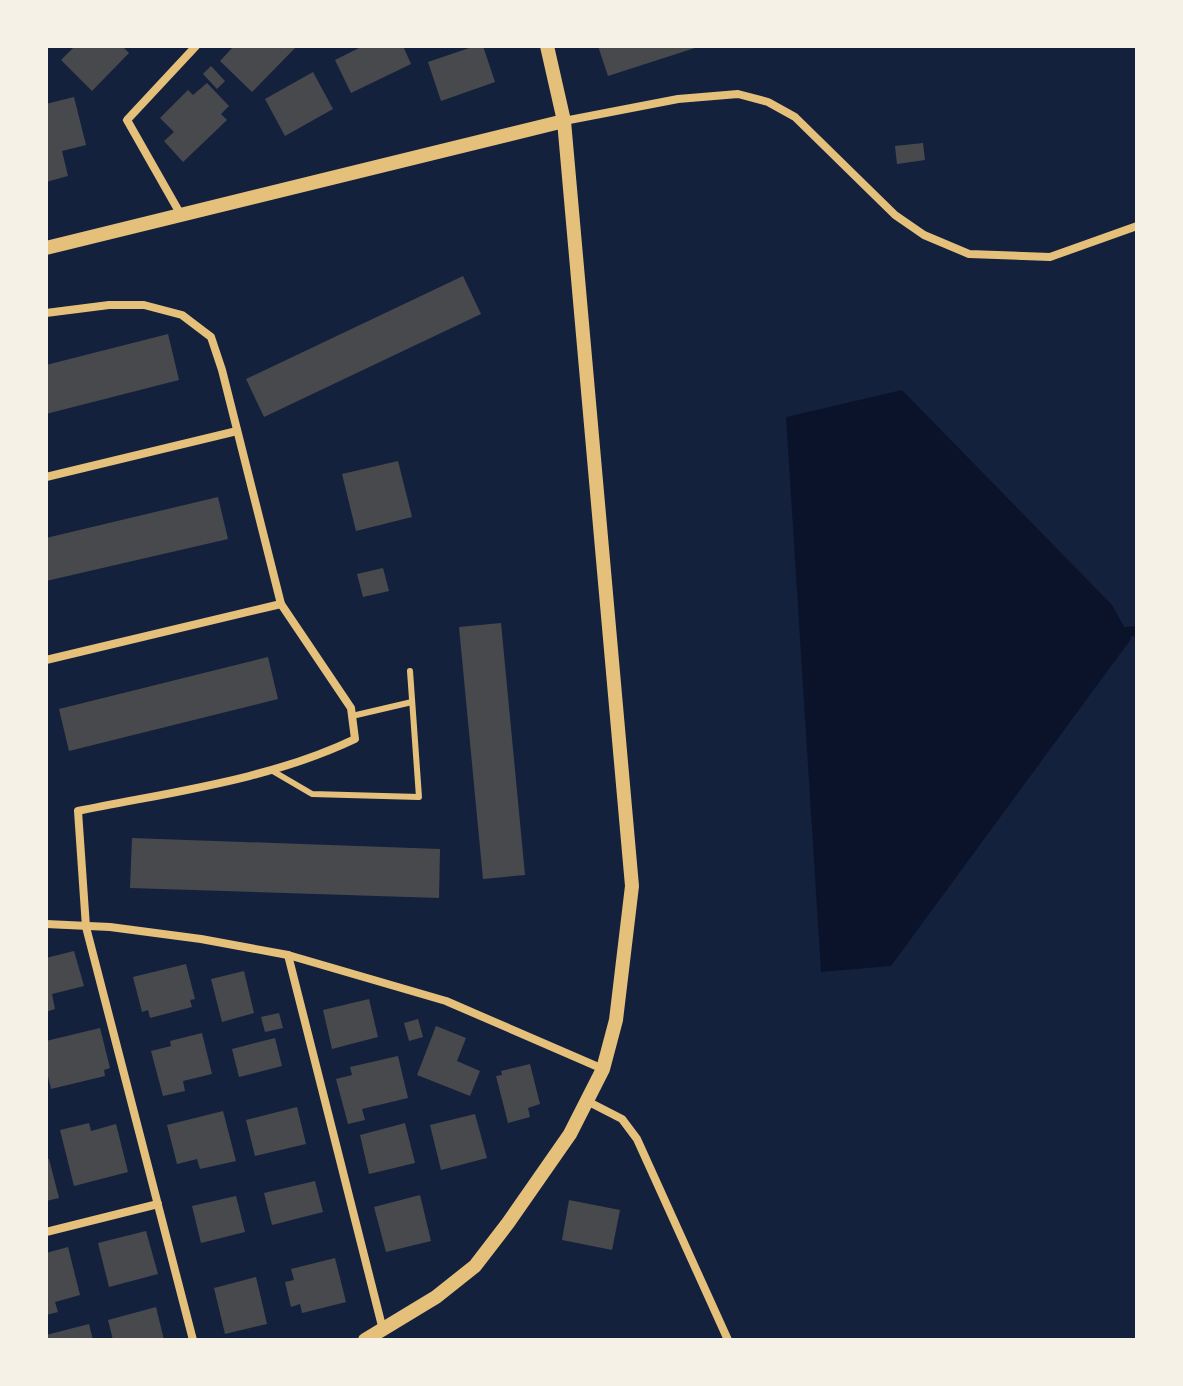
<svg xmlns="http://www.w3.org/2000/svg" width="1183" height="1386" font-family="'Roboto Serif',serif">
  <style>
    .water { fill: #0b132b }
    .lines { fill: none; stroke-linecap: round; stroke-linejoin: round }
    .stream { stroke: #0b132b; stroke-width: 10 }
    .building { fill: #48494c }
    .service { stroke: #e5c07b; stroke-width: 6 }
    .minor { stroke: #e5c07b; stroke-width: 8 }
    .tertiary { stroke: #e5c07b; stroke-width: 14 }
  </style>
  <rect width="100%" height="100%" fill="#14213d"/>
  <!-- water -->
  <polygon class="water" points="902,390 1112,605 1131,639 891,966 821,972 786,417"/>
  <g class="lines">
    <!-- stream -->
    <polyline class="stream" points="1114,633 1137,631"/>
  </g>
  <!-- building -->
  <g class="building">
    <polygon points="75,46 122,46 129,53 92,91 61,60"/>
    <polygon points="234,46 297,46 252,92 220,61"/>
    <polygon points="363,46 403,46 411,64 351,93 335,60"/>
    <polygon points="475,46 483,46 495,82 441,101 428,62"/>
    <polygon points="598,46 698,46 698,47 608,76"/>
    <polygon points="211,66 225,81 217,89 203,74"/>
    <polygon points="313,72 333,109 285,136 265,99"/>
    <polygon points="207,83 229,106 221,114 227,120 183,162 164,141 174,132 160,118 188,90 193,95"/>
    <polygon points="74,97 86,145 62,151 68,176 46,182 46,104"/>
    <polygon points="923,143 925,160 897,164 895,146"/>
    <polygon points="463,276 481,314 264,417 246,379"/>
    <polygon points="168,334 179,380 46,414 46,365"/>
    <polygon points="398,461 412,517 356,531 342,474"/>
    <polygon points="218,497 228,539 46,581 46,538"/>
    <polygon points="383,568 389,591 363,597 357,574"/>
    <polygon points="501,623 525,875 483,879 459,627"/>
    <polygon points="268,657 278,699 69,751 59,709"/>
    <polygon points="132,838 440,849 439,898 130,888"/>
    <polygon points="74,951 84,986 52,994 55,1009 46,1012 46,958"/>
    <polygon points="186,964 195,999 190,1000 192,1007 150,1018 148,1010 142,1012 133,977"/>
    <polygon points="244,971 254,1013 222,1022 211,979"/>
    <polygon points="369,999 378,1037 332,1049 323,1010"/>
    <polygon points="279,1013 283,1028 265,1032 261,1017"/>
    <polygon points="418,1019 423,1037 409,1041 404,1023"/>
    <polygon points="436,1026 466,1038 457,1061 480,1071 470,1096 417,1075"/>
    <polygon points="100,1028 110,1068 104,1070 105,1076 51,1089 46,1068 46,1041"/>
    <polygon points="202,1033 212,1074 183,1081 185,1091 163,1096 151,1051 171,1046 170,1041"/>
    <polygon points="275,1038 282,1066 239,1077 232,1049"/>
    <polygon points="398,1056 408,1098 362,1109 365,1120 348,1124 336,1079 352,1075 350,1067"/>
    <polygon points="530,1064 540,1104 528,1108 530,1117 508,1123 496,1076 502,1075 501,1071"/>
    <polygon points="297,1107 306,1144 255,1156 246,1120"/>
    <polygon points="223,1111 236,1161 200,1169 197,1159 177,1164 167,1125"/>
    <polygon points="475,1114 487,1158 441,1170 430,1125"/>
    <polygon points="89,1123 91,1131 116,1124 128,1172 74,1186 60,1130"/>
    <polygon points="405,1123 415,1163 369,1174 360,1135"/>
    <polygon points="46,1159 49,1159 59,1198 46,1201"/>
    <polygon points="315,1181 323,1212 272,1225 264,1193"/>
    <polygon points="420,1195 431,1241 386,1252 374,1207"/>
    <polygon points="236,1196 245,1232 201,1243 192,1206"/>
    <polygon points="569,1200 620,1210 612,1250 562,1240"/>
    <polygon points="146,1231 158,1274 109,1287 98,1243"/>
    <polygon points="68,1247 80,1295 55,1302 58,1312 46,1315 46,1253"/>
    <polygon points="335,1258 346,1302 302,1313 300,1304 291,1307 285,1282 294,1280 291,1269"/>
    <polygon points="256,1277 267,1324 225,1334 214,1288"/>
    <polygon points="156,1307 164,1340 113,1340 108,1320"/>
    <polygon points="89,1324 93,1340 46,1340 46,1335"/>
  </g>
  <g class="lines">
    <!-- service -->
    <g class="service">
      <polyline points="352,716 412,702"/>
      <polyline points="271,770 312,794 419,797 410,671"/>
    </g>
    <!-- minor -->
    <g class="minor">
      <polyline points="564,121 678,99 738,94 768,102 795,117 895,215 924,235 969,254 1050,257 1137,226"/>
      <polyline points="181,215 127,120 196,46"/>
      <path d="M 46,313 L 109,305 L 144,305 L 182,315 L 211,337 L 222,370 L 281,604 L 351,708 L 355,739 C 269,780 170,792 78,811 L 86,927 L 193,1340"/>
      <polyline points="46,477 237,431"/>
      <polyline points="46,660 281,604"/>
      <polyline points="46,924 110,927 201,939 288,955 446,1001 603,1069"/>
      <polyline points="288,955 383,1330"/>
      <polyline points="587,1101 622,1119 637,1139 728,1340"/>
      <polyline points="46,1232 158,1204"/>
    </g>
    <!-- tertiary -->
    <g class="tertiary">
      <polyline points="547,46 564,121"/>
      <polyline points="46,248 564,121 632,886 616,1020 603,1069 570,1134 508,1223 475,1266 436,1297 365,1340"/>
    </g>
  </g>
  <!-- border -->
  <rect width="1183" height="1386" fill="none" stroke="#f6f1e7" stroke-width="96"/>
</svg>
